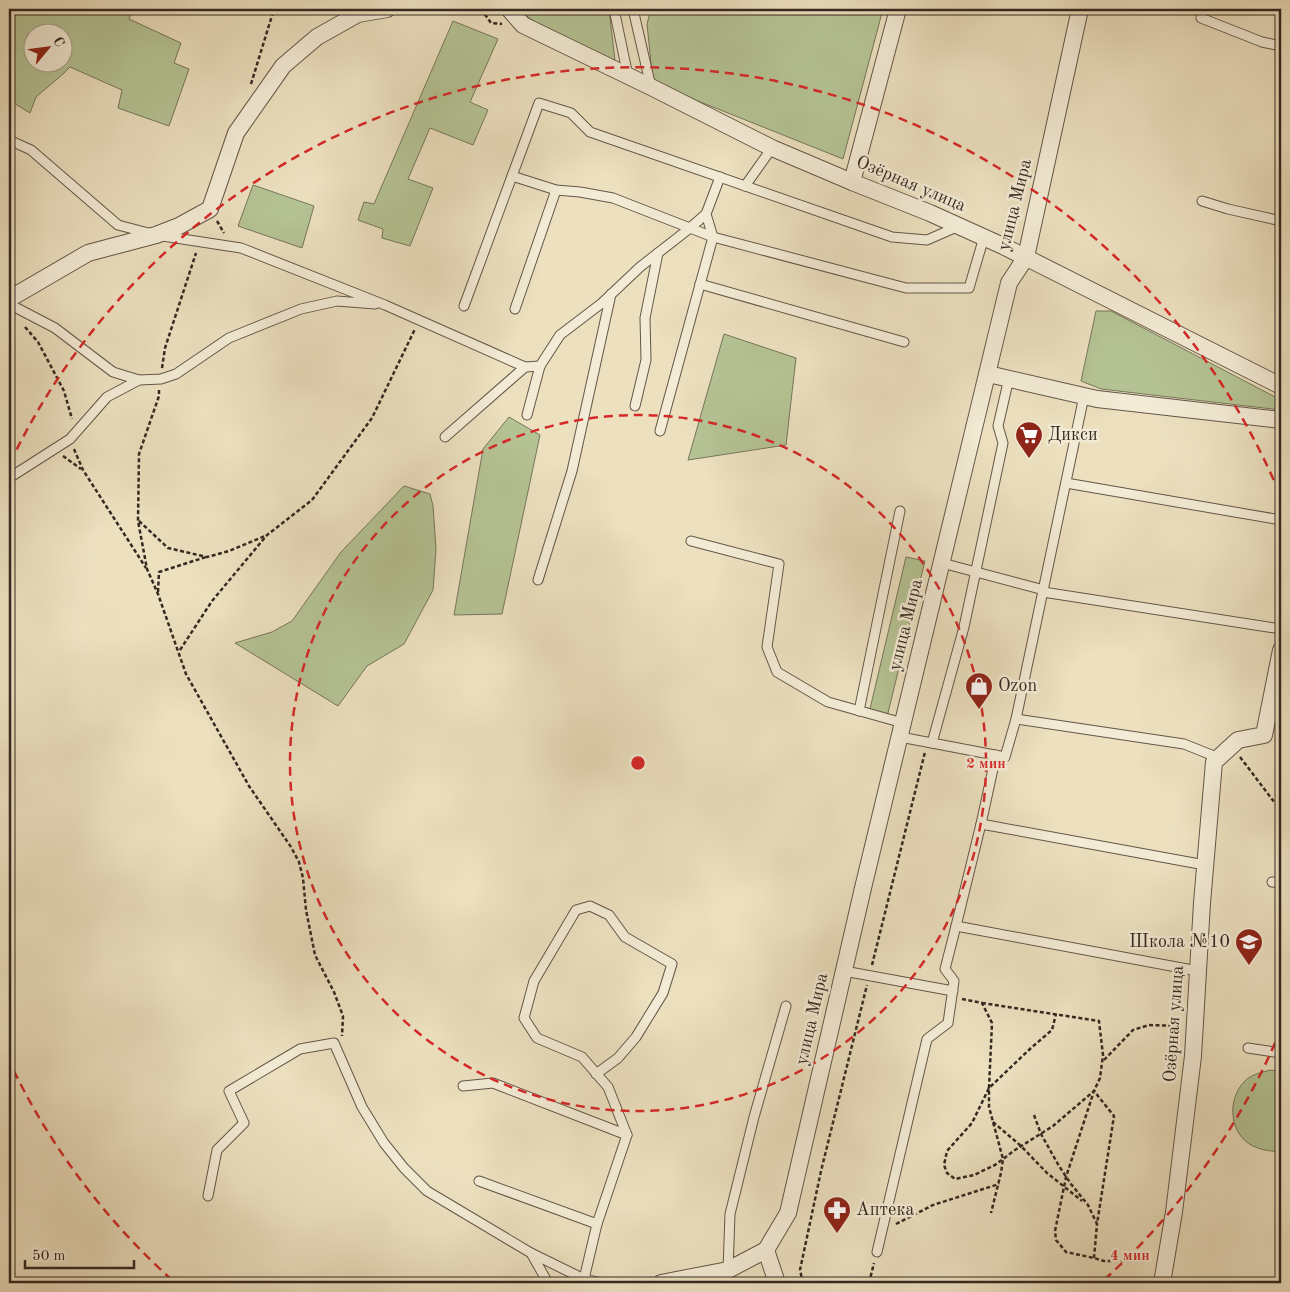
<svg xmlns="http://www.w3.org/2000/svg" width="1290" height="1292" font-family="'Old Standard TT',serif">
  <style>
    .green { fill: #b5c394; stroke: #76765a; fill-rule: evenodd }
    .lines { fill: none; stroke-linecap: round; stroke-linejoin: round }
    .service-casing { stroke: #645648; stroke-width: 11 }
    .minor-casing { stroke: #645648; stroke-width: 18 }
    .path { stroke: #362821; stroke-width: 2.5; stroke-dasharray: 4 2.5; stroke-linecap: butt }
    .service { stroke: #f3ebd5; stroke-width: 9 }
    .minor { stroke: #f3ebd5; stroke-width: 16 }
    .ring { fill: none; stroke: #d62828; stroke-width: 2.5; stroke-dasharray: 9 6 }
    .labels { text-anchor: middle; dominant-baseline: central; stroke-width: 5; stroke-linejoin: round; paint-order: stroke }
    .street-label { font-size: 18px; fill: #362821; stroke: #f3ebd5 }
    .poi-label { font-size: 18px; fill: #362821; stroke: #f3ebd5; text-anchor: start }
    .centre { fill: #d62828; stroke: #f3ebd5; stroke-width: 2.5 }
    .ring-label { font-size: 15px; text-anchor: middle; font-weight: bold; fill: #d62828; stroke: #f3ebd5; stroke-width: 5; stroke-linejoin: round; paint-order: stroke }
  </style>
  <rect width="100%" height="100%" fill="#ece0bf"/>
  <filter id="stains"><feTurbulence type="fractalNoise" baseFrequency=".004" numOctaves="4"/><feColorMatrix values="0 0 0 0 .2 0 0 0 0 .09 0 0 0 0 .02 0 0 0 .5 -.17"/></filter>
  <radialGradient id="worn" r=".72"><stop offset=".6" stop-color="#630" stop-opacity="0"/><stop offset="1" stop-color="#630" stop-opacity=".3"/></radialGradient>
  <!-- green -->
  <g class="green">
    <path d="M 9,9 L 133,9 L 129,19 L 181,43 L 174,63 L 189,69 L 169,126 L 118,108 L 122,90 L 70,67 L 63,74 L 36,97 L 30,113 L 9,100 ZM 62,32 L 62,62 L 32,62 L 32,32 Z"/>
    <polygon points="516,9 609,9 615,61 543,27"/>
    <polygon points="651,9 883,9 843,159 653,83 647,24"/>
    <polygon points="453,21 498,39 470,102 488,110 473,145 430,128 408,179 433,188 410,246 382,238 383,229 358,220 364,202 374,204"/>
    <polygon points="253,185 314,206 302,248 238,226"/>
    <polygon points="1096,311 1111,311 1281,400 1281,410 1101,389 1081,381"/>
    <polygon points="724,334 796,358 786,445 688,460"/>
    <polygon points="509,417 540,435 502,614 454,615 483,449"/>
    <polygon points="404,486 430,494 433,506 436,549 433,590 404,644 367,666 338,706 235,643 272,632 292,621 341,552"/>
    <polygon points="906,557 925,561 887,717 869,713"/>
    <path d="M 1271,1070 L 1281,1072 L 1281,1152 C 1274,1151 1265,1151 1258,1148 C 1229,1139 1225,1099 1246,1080 C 1253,1074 1262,1072 1271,1070 Z"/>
  </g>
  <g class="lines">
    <!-- service casing -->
    <g class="service-casing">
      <g id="service">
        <polyline points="614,9 628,76"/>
        <polyline points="633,9 651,87"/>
        <polyline points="1201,18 1262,42 1281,46"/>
        <polyline points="9,140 31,150 118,225 156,235 241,248 385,305 525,367 540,366 560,335 602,303 640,267 690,228 706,214"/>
        <polyline points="512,176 556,190 580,192 613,198 713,237 906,288 969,288 984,237"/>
        <polyline points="745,186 772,148"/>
        <polyline points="1202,201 1228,209 1281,221"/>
        <polyline points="700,284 904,342"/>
        <polyline points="9,304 55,328 113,372 139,380 161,379 176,374 229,338 301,309 337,301 375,304"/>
        <polyline points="464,306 539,103 571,113 590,132 892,237 927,240 959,226"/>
        <polyline points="515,309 556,190"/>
        <polyline points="635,406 646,360 645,318 658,253"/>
        <polyline points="527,415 540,366"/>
        <polyline points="660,431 713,237 706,214 720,177"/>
        <polyline points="445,437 525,367"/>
        <polyline points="9,478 70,439 107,397 139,380"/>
        <polyline points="1066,483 1281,520"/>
        <polyline points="691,541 779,564 767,647 777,672 828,702 903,723"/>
        <polyline points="942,563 1044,590"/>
        <polyline points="538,580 572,471 611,294"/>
        <polyline points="1043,592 1281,629"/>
        <polyline points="859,711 900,511"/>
        <polyline points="1016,719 1184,744 1219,758"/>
        <polyline points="900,737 932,743 964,627 1003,443 998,426 1009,378"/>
        <polyline points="932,743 1005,757 1016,719 1084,396"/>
        <polyline points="996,755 981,824 1205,865"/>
        <polyline points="981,824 956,926 1198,971"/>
        <polyline points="1272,882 1281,883"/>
        <polyline points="844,971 953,991"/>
        <polyline points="1248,1048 1281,1053"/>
        <polyline points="596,1074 618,1058 636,1037 663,993 672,964 625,937 609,915 590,906 576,910 534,981 524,1018 537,1038 582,1057 608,1087 627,1135"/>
        <polyline points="463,1086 493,1083 627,1135 597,1224"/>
        <polyline points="479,1181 597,1224 584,1279"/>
        <polyline points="208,1196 217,1150 244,1123 229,1091 300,1049 334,1043 362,1107 384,1143 404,1168 427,1191 531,1253 584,1279 602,1283"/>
        <polyline points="877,1252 927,1039 948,1023 954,981 945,969 956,926"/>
        <polyline points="531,1253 548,1283"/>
        <polyline points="728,1270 730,1214 754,1117 786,1006"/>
      </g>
    </g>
    <!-- minor casing -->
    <g class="minor-casing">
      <g id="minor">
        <polyline points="509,9 523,25 651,87 772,148 852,182 930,213 1003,246 1281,386"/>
        <polyline points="852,182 898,9"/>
        <polyline points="9,299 88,253 156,235 179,226 210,209 236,133 283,66 317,37 358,14 387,9"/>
        <polyline points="988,374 1097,399 1281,420"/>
        <polyline points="766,1250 788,1213 863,888 1009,283 1026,257 1080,9"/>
        <polyline points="766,1250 777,1283"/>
        <polyline points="661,1283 728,1270 766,1250"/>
        <polyline points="1162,1283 1174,1212 1193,1056 1202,903 1214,762 1238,740 1264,735 1281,650"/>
      </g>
    </g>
    <!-- path -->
    <g class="path">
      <polyline points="481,9 491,23 502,24"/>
      <polyline points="251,84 274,9"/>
      <polyline points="217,221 224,233"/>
      <polyline points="25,327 38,342 64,391 72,419"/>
      <polyline points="162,368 165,348 196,253"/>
      <polyline points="159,390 159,396 139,454 138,521 147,569 158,594 186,674 249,786 291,847 299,862 303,878 306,910 315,955 334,992 343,1016 342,1036"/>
      <polyline points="74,449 83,470 146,568"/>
      <polyline points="63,456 81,469"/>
      <polyline points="139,521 168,548 207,557 229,551 265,536"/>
      <polyline points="158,592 159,572 206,557"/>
      <polyline points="180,650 212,601 267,535 312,500 372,418 415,329"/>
      <polyline points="1240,757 1281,811"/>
      <polyline points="872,965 925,752"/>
      <polyline points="962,999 982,1003 992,1023 989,1088 989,1107 1003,1159 1001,1173 991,1213"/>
      <polyline points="982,1003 1099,1021 1103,1055 1100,1078 1094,1091 1053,1126 1015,1150 995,1165 974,1175 955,1179 947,1173 944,1165 947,1151 972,1123 989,1088 1031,1048 1052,1030 1056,1014"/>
      <polyline points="1104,1060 1133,1030 1149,1025 1180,1026"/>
      <polyline points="1034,1115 1041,1134 1059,1166 1071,1184 1088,1205 1097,1224 1114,1116 1094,1091 1066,1177 1055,1231 1056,1240 1066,1252 1094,1258 1104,1261 1146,1261 1152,1258"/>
      <polyline points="993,1122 1021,1146 1047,1173 1082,1201"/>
      <polyline points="896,1224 933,1205 999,1184"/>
      <polyline points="1094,1258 1097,1224"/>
      <polyline points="803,1283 800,1270 821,1171 867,985"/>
      <polyline points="869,1283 874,1263"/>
    </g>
    <!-- service -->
    <use href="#service" class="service"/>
    <!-- minor -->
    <use href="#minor" class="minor"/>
  </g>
  <!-- distance rings -->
  <g class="ring">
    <circle cx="638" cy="763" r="348"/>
    <path d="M1281 1029A696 696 0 0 1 1104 1280M172 1280A696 696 0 0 1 10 1063M10 463A696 696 0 0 1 1281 497"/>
  </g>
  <!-- icons -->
  <defs>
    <g id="supermarket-pin" transform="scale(1.4375)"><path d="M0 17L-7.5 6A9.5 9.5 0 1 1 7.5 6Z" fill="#8f2418" stroke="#f3ebd5"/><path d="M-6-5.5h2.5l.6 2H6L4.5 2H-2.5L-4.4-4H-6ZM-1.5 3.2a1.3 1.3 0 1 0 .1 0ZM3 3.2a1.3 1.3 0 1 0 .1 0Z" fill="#fff"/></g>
    <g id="shop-pin" transform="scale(1.4375)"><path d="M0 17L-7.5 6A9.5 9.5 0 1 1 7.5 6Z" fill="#8f2418" stroke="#f3ebd5"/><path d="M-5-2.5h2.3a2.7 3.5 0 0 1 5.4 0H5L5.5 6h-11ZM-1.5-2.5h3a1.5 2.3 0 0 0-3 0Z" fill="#fff"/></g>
    <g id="school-pin" transform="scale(1.4375)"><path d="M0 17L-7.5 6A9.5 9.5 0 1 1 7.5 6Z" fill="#8f2418" stroke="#f3ebd5"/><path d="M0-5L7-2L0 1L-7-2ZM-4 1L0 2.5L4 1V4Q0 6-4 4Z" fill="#fff"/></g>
    <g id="pharmacy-pin" transform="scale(1.4375)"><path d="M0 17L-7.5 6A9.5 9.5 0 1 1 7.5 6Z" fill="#8f2418" stroke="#f3ebd5"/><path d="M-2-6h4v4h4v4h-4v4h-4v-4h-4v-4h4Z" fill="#fff"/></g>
  </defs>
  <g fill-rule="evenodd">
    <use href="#supermarket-pin" x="1029" y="435"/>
    <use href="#shop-pin" x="979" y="686"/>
    <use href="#school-pin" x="1249" y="942"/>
    <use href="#pharmacy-pin" x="837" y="1210"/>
  </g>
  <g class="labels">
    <!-- street labels -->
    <g class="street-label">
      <text transform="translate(911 184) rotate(23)">Озёрная улица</text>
      <text transform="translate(1015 205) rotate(-76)">улица Мира</text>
      <text transform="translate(906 625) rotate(-76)">улица Мира</text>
      <text transform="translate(812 1019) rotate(-77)">улица Мира</text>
      <text transform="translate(1174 1024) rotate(-86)">Озёрная улица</text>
    </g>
    <!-- poi labels -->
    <g class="poi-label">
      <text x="1048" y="435">Дикси</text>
      <text x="998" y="686">Ozon</text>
      <text x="1230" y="942" text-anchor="end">Школа №10</text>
      <text x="856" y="1210">Аптека</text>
    </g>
  </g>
  <circle cx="638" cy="763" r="8" class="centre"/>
  <g class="ring-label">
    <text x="986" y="768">2 мин</text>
    <text x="1130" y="1260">4 мин</text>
  </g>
  <!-- margin -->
  <rect width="1290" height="1292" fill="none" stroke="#ece0bf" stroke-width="30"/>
  <rect x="10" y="10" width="1270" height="1272" fill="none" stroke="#362821" stroke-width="2.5"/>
  <rect x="15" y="15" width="1260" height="1262" fill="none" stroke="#362821"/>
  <!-- north arrow -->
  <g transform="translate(48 48) rotate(61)"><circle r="24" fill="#f3ebd5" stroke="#a79d8d"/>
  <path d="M0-4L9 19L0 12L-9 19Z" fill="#8f2418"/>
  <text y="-8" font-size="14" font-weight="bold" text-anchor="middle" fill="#362821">С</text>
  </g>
  <!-- scale -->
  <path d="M25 1260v8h109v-8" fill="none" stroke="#362821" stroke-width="2.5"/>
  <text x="32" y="1260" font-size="15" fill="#362821" stroke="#f3ebd5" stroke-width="4" paint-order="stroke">50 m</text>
  <rect width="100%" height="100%" filter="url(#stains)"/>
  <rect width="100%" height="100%" fill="url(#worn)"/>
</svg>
